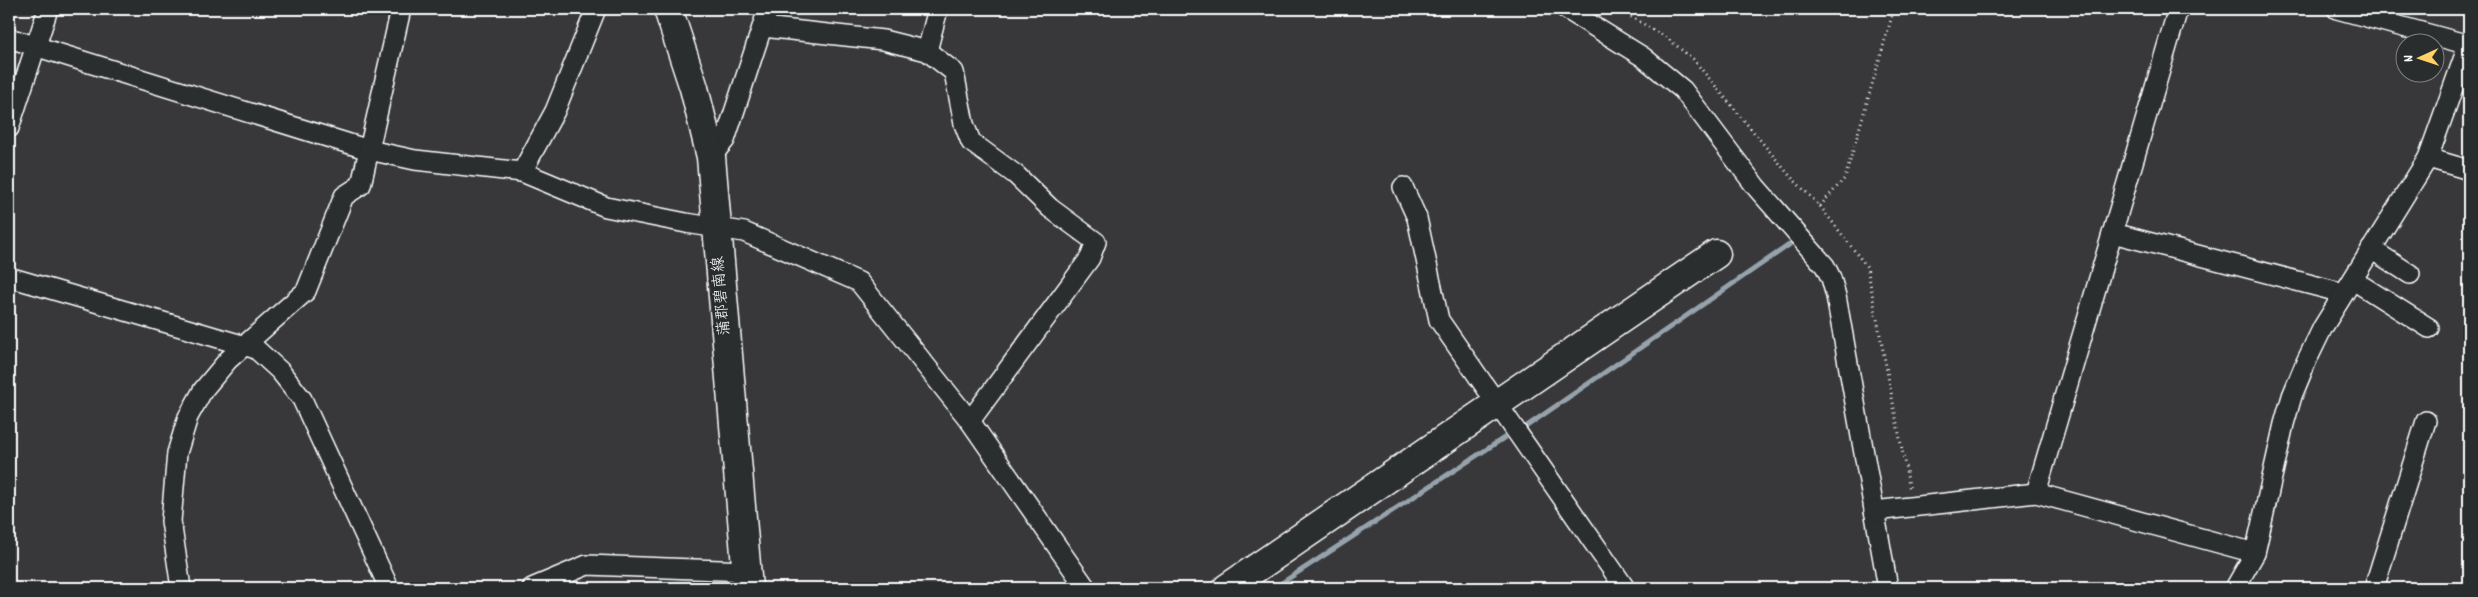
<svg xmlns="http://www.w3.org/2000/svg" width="2478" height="597" font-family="Dekko,'Klee One',sans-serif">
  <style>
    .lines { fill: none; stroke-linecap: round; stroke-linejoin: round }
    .stream { stroke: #96a3ac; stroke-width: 5 }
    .street-casing { stroke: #fff; stroke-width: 22 }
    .secondary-casing { stroke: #fff; stroke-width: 31 }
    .path { stroke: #fff; stroke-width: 3; stroke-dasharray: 1 4; stroke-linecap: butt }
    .street { stroke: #2a2d2e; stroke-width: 19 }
    .secondary { stroke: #2a2d2e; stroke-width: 28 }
    .labels { text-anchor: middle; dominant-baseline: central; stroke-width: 5; stroke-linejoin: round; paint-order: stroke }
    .street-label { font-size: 16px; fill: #fff; stroke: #2a2d2e }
  </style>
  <rect width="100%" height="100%" fill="#38373a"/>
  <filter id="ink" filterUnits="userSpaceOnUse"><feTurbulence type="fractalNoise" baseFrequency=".02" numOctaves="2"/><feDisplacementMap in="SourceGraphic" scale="10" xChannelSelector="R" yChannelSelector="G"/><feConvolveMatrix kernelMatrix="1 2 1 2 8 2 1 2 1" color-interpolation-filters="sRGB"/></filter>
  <g filter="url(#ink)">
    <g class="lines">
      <!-- stream -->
      <g class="stream">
        <polyline points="1520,428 1524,428 1789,245"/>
        <polyline points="1274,588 1513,432"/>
      </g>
      <!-- street casing -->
      <g class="street-casing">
        <g id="street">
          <polyline points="1566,9 1643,57 1683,90 1756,187 1825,266 1831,278 1836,296 1888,588"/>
          <polyline points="2337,9 2469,45"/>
          <polyline points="763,27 883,40 927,51 954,72 964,124 971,142 1016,175 1050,208 1096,242 1090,258 970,421"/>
          <polyline points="9,38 369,150 415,160 522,172 606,207 686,223 744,232 859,282 970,421 1086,588"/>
          <polyline points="927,51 938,9"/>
          <polyline points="9,128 48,9"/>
          <polyline points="711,157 725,140 768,9"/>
          <polyline points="2428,158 2469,43"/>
          <polyline points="522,172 555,111 596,9"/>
          <polyline points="1403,187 1417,218 1439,320 1625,588"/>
          <polyline points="2113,233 2343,293"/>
          <polyline points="2371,249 2410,274"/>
          <polyline points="9,277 256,349 280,371 302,399 389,588"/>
          <polyline points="2353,280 2429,328"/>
          <polyline points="2036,493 2178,9"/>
          <polyline points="1874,511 2036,493 2255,553"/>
          <polyline points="181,588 171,521 177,453 188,417 203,390 228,360 306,291 344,196 361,185 401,9"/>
          <polyline points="532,588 587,565 747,571"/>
          <polyline points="2235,588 2255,553 2284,424 2292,396 2306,362 2323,327 2428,158 2469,170"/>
          <polyline points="2374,588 2426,421"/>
        </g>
      </g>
      <!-- secondary casing -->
      <g class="secondary-casing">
        <g id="secondary">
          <polyline points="668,9 694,88 711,157 748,588"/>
          <polyline points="1227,588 1716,254"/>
        </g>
      </g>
      <!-- path -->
      <g class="path">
        <polyline points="1618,9 1667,38 1693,59 1790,176 1820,206 1867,267 1910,491"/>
        <polyline points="1820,206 1845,178 1894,9"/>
      </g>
      <!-- street -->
      <use href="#street" class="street"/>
      <!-- secondary -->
      <use href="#secondary" class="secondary"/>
    </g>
  </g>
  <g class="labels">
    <!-- street labels -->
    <g class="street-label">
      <text transform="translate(722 296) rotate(-95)">蒲郡碧南線</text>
    </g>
  </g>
  <!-- margin -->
  <rect width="2478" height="597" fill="none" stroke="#2a2d2e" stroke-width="30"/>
  <rect x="15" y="15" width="2448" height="567" fill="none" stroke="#fff" stroke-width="2" filter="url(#ink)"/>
  <!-- north arrow -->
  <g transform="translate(2420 58) rotate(267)"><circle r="24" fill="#2a2d2e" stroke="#7f8182"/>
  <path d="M0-4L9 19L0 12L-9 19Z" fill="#ffd166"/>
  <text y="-8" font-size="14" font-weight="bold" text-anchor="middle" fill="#ffffff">N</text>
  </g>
</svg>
